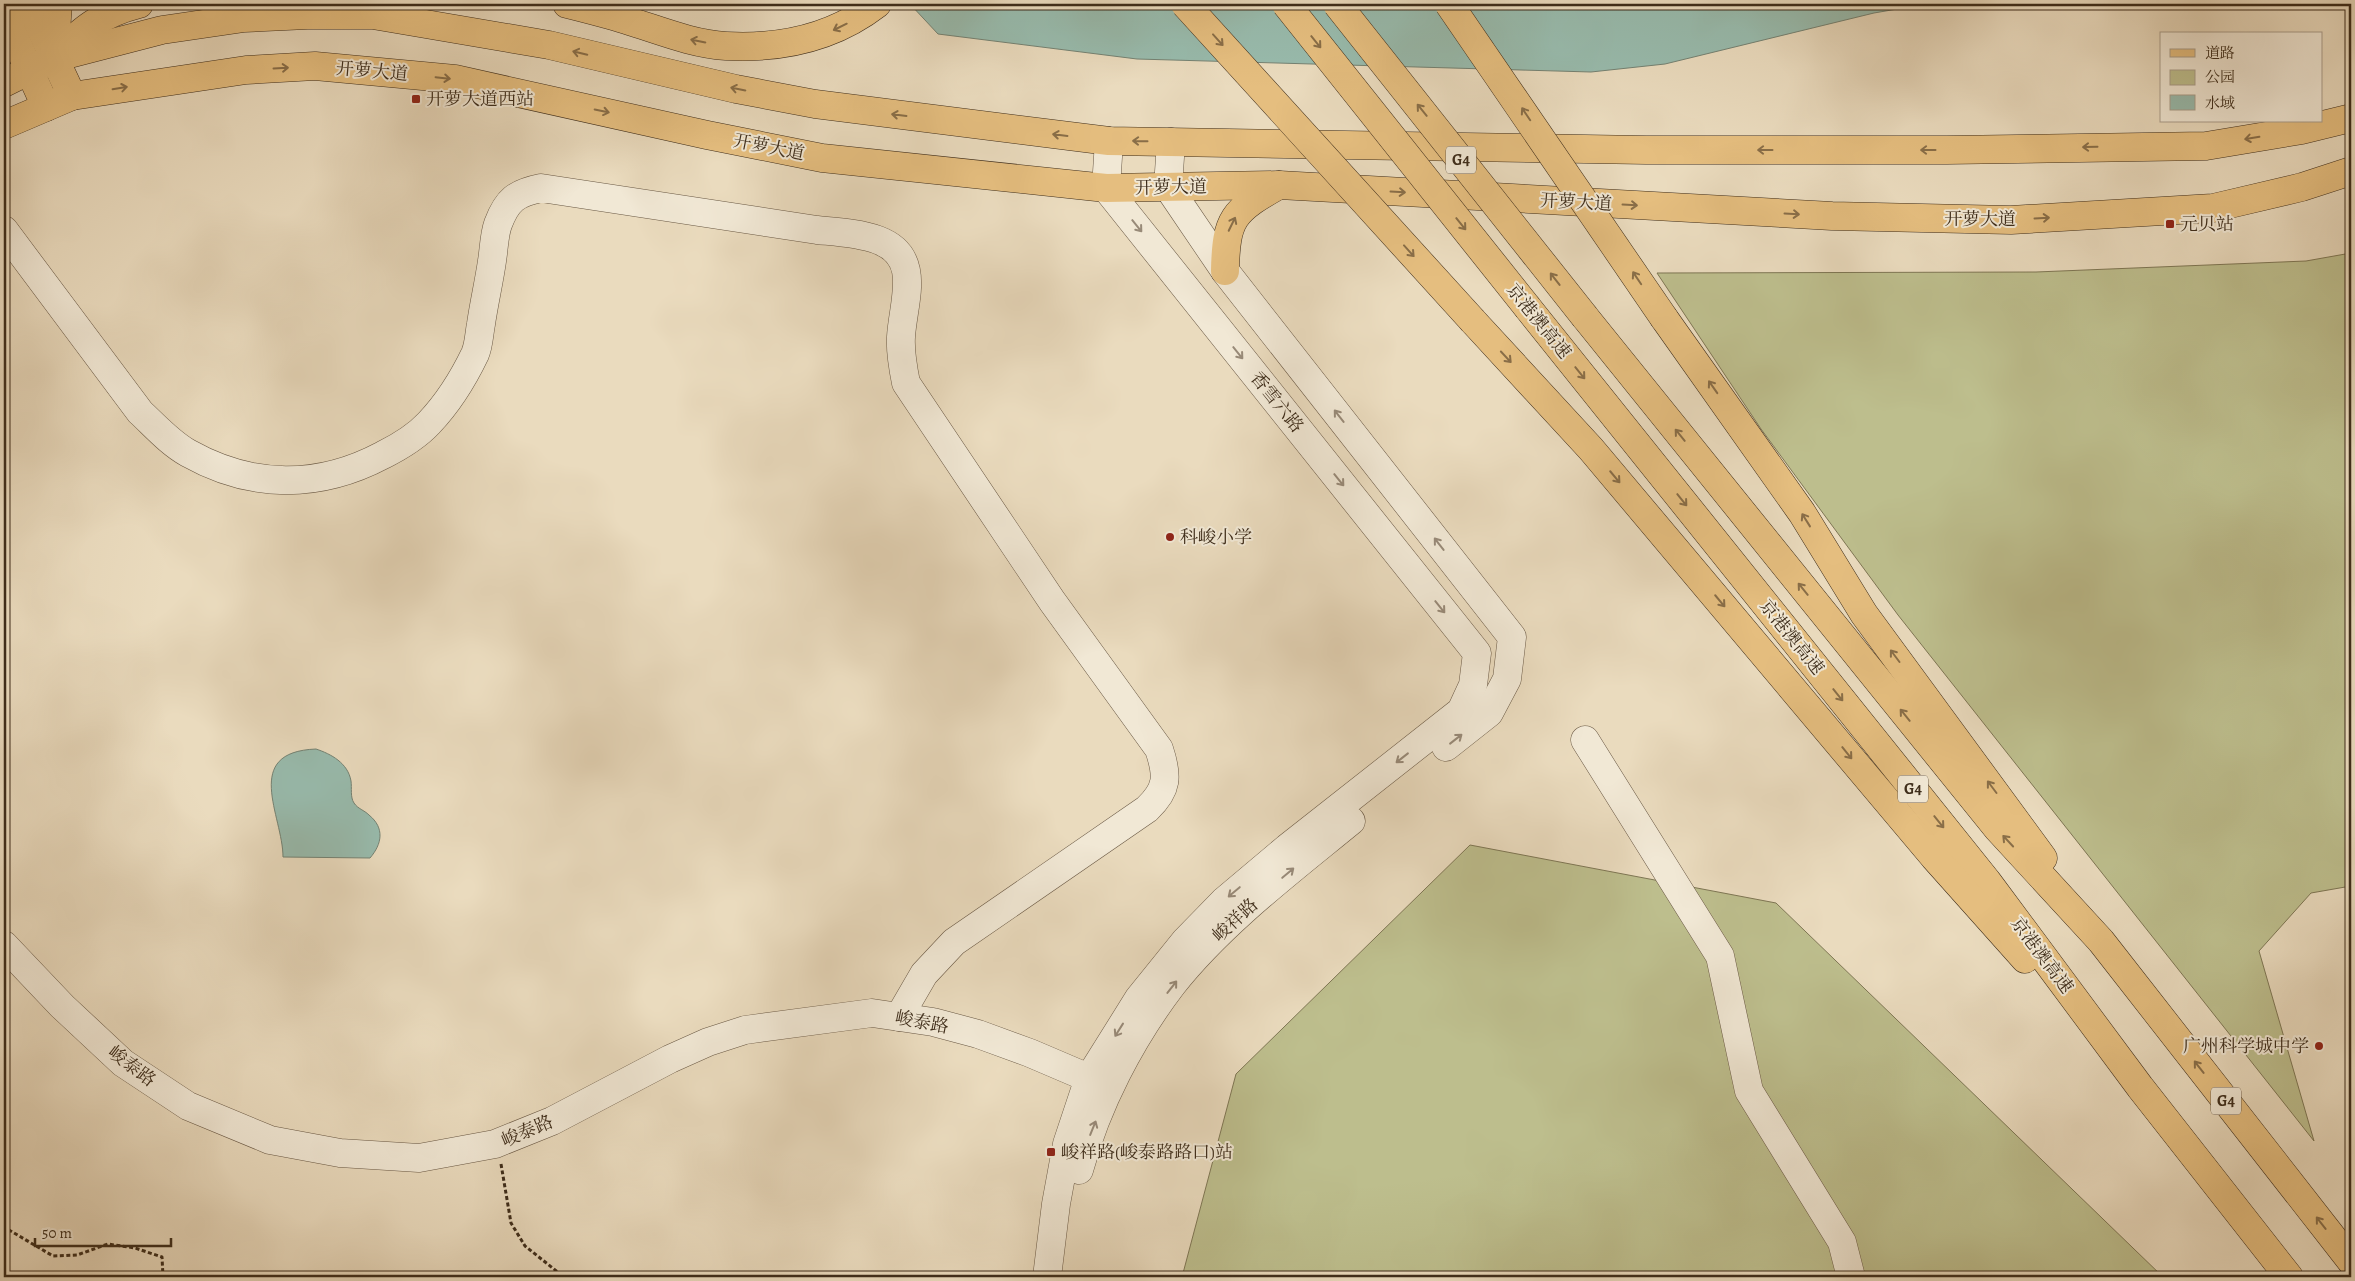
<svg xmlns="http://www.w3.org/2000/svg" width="2355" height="1281" font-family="Alegreya,'Noto Serif SC',serif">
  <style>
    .green { fill: #bdbe8d; stroke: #7e7654 }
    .water { fill: #98bbad; stroke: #748273 }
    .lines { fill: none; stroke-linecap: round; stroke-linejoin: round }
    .minor-casing { stroke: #695844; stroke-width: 29 }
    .major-casing { stroke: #3e2d1b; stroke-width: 29 }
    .highway-casing { stroke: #3e2d1b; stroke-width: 29 }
    .path { stroke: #3e2d1b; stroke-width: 3; stroke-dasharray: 4 2.5; stroke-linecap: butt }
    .minor { stroke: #f1e8d5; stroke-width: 28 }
    .major { stroke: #e5be7f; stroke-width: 28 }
    .highway { stroke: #e5be7f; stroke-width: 28 }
    .highway-bridge-casing { stroke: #3e2d1b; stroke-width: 29; stroke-linecap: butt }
    .highway-bridge { stroke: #e5be7f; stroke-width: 28 }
    .oneway { stroke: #896e48 }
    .oneway2 { stroke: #988a78 }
    .poi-dot { fill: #8f2418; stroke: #f1e8d5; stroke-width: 2 }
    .labels { text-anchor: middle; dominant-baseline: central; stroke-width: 4; stroke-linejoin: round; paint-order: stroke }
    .shield { fill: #f1e8d5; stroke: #746553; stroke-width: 1 }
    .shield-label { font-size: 16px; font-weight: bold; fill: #3e2d1b }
    .street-label { font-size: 18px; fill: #3e2d1b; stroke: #f1e8d5 }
    .poi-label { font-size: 18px; fill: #3e2d1b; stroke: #f1e8d5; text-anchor: start }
  </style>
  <rect width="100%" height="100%" fill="#eadbbe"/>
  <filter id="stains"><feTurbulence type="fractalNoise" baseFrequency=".004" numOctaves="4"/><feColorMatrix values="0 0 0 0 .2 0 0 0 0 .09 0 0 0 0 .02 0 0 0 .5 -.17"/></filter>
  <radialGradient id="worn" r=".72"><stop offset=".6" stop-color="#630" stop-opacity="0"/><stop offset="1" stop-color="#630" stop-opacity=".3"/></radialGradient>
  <!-- green -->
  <g class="green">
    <polygon points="2351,253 2351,886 2311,893 2259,951 2314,1141 1898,615 1761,429 1657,273 2036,272 2306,261"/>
    <polygon points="1470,845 1776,903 2163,1277 1182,1277 1236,1074"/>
  </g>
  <!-- water -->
  <g class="water">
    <polygon points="910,4 1926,4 1874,13 1665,64 1591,72 1137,59 938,34"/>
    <path d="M 316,749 C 331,754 348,763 351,781 C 352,788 350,797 354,803 C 358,809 364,810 369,815 C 385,828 382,844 370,858 L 283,857 C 283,816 241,752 316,749 Z"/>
  </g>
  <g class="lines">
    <!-- minor casing -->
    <g class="minor-casing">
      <g id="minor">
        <polyline points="1171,142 1168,187 1225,271 1512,637 1507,679 1489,713 1446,747"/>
        <path d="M 4,230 L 140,412 C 155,426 170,443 188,453 C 252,489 319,489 383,455 C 399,447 416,437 429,423 C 448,403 463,379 475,354 C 479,345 479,334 481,324 C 484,303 489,282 492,261 C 494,249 494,235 498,224 C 507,200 516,193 541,188 L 817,230 C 837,232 859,233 878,240 C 923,257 903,301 901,337 C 900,352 903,368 906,383 L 1052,601 L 1159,749 C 1168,776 1168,789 1147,809 L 954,942 L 924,974 L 899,1017"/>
        <polyline points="1585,740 1720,956 1749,1091 1842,1242 1851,1277"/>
        <polyline points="4,945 62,1006 123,1063 188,1106 270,1140 340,1153 419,1158 495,1144 552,1121 670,1059 708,1042 745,1030 872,1013 933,1022 978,1034 1030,1053 1105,1085"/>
        <path d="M 1079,1170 C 1097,1104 1131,1039 1172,985 C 1221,923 1290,871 1351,821"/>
        <polyline points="1047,1277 1056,1204 1067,1144 1089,1078 1139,998 1185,941 1224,901 1287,848 1461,711 1473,685 1477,653 1106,188 1109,141"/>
      </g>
    </g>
    <!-- major casing -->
    <g class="major-casing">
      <g id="major">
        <polyline points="29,4 72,96"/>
        <polyline points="4,14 46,107"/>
        <polyline points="4,83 54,58 162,30 244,18 307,15 373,15 549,45 736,89 815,104 1109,141 1646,150 1947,150 2206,146 2302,130 2351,118"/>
        <polyline points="4,125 72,96 246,70 315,66 455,79 707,135 822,158 1106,188 1279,185 1832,216 2011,220 2213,208 2302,187 2351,171"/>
        <path d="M 1225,271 C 1226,218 1233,211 1279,185"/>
      </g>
    </g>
    <!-- highway casing -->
    <g class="highway-casing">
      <g id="highway">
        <path d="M 567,4 C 587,9 607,14 626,20 C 659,30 692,44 726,46 C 782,49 833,38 877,4"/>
        <path d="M 54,58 C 81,30 100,14 139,4"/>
        <polyline points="54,58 58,4"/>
        <polyline points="1528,308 1987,881 2140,1087 2289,1277"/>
        <polyline points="1585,317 1997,828 2101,941 2351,1261"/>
        <polyline points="1664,318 1802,513 1864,614 2043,858"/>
        <polyline points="1473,321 1591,449 1934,857 2025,959"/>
      </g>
    </g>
    <!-- path -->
    <g class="path">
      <polyline points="501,1164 511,1223 525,1246 564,1277"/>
      <polyline points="4,1225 9,1230 53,1256 77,1255 108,1244 135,1248 162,1257 163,1277"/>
    </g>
    <!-- minor -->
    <use href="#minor" class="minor"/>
    <!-- major -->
    <use href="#major" class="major"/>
    <!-- highway -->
    <use href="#highway" class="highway"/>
    <!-- highway-bridge casing -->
    <g class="highway-bridge-casing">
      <g id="highway-bridge">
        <polyline points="1185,4 1473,321"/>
        <polyline points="1286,4 1528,308"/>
        <polyline points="1337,4 1585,317"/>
        <polyline points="1449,4 1664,318"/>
      </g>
    </g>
    <!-- highway-bridge -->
    <use href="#highway-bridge" class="highway-bridge"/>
  </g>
  <!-- one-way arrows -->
  <defs><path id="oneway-shaft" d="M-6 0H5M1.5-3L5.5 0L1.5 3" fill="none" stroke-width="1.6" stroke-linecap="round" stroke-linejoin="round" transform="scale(1.25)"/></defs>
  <g class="oneway">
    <use href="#oneway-shaft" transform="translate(840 27) rotate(154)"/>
    <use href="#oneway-shaft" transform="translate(1218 40) rotate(48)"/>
    <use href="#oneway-shaft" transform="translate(698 41) rotate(-169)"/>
    <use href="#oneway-shaft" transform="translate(1316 42) rotate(51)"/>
    <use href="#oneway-shaft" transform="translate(580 53) rotate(-166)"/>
    <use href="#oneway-shaft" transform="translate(281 68) rotate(-3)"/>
    <use href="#oneway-shaft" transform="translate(443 78) rotate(6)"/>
    <use href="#oneway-shaft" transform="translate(120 88) rotate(-9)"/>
    <use href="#oneway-shaft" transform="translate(738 89) rotate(-169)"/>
    <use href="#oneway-shaft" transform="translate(1422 110) rotate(-129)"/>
    <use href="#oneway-shaft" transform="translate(602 111) rotate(12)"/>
    <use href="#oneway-shaft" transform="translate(1526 114) rotate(-124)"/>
    <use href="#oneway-shaft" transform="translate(899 115) rotate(-173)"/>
    <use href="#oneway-shaft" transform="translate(1060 135) rotate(-173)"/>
    <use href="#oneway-shaft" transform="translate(2252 138) rotate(171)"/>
    <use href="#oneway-shaft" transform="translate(1140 141) rotate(-179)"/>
    <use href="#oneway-shaft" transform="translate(2090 147) rotate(179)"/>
    <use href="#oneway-shaft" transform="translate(1765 150) rotate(180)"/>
    <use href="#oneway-shaft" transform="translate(1928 150) rotate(180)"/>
    <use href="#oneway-shaft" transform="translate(1398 192) rotate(3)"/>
    <use href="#oneway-shaft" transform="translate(1630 205) rotate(3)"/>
    <use href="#oneway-shaft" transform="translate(1792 214) rotate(3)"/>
    <use href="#oneway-shaft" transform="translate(2042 218) rotate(-3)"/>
    <use href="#oneway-shaft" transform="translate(1232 224) rotate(-64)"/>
    <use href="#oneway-shaft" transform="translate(1461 224) rotate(51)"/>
    <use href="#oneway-shaft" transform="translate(1409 251) rotate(48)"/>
    <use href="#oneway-shaft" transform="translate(1637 278) rotate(-124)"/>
    <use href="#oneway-shaft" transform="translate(1555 279) rotate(-128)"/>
    <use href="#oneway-shaft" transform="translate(1506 357) rotate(47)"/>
    <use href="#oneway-shaft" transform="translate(1580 373) rotate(51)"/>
    <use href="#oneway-shaft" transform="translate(1713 387) rotate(-125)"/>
    <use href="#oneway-shaft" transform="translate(1680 435) rotate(-129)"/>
    <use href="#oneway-shaft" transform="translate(1615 477) rotate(50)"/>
    <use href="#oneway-shaft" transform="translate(1682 500) rotate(51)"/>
    <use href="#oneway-shaft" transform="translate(1806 520) rotate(-122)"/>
    <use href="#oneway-shaft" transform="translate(1803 589) rotate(-129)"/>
    <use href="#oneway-shaft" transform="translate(1720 601) rotate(50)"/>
    <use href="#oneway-shaft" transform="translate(1895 656) rotate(-127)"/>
    <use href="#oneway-shaft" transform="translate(1838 695) rotate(51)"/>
    <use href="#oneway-shaft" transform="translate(1905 715) rotate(-129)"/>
    <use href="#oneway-shaft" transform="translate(1847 753) rotate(51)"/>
    <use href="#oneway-shaft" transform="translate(1992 787) rotate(-127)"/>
    <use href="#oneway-shaft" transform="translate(1939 822) rotate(51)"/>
    <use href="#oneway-shaft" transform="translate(2008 841) rotate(-133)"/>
    <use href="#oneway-shaft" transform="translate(2199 1067) rotate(-128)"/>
    <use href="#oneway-shaft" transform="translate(2321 1223) rotate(-128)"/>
  </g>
  <g class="oneway2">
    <use href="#oneway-shaft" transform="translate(1137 226) rotate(51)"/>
    <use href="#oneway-shaft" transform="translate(1238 353) rotate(51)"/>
    <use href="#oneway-shaft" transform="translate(1339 416) rotate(-128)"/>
    <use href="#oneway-shaft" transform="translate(1339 480) rotate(51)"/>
    <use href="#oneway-shaft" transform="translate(1439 544) rotate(-128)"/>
    <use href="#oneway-shaft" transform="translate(1440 607) rotate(51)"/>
    <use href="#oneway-shaft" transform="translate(1456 739) rotate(-38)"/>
    <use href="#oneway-shaft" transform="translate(1402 758) rotate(142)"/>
    <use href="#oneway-shaft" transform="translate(1288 873) rotate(-40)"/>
    <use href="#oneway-shaft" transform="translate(1234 892) rotate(140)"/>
    <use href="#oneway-shaft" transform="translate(1172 987) rotate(-52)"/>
    <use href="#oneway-shaft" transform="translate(1119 1030) rotate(122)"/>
    <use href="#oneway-shaft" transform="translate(1093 1128) rotate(-68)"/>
  </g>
  <!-- markers -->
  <g class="poi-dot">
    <rect x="411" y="94" width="10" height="10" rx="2.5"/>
    <rect x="2165" y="219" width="10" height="10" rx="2.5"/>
    <circle cx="1170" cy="537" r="5"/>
    <circle cx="2319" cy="1046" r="5"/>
    <rect x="1046" y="1147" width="10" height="10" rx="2.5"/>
  </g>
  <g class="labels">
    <!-- shield labels -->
    <g class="shield">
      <rect x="1446" y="146.5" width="30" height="27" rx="4"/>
      <rect x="1898" y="775.5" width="30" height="27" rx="4"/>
      <rect x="2211" y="1087.5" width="30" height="27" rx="4"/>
    </g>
    <g class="shield-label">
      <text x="1461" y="160">G4</text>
      <text x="1913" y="789">G4</text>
      <text x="2226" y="1101">G4</text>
    </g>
    <!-- street labels -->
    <g class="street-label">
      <text transform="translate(372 71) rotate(5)">开萝大道</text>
      <text transform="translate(769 147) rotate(11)">开萝大道</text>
      <text transform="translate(1171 187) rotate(-1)">开萝大道</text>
      <text transform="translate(1576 202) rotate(3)">开萝大道</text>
      <text x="1980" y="219">开萝大道</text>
      <text transform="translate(1539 321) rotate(51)">京港澳高速</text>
      <text transform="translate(1277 402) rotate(51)">香雪六路</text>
      <text transform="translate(1792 637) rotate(51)">京港澳高速</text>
      <text transform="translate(1235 920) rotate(-43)">峻祥路</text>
      <text transform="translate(2042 955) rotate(53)">京港澳高速</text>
      <text transform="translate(922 1022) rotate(11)">峻泰路</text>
      <text transform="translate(132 1066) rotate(37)">峻泰路</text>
      <text transform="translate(527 1131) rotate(-23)">峻泰路</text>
    </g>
    <!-- poi labels -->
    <g class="poi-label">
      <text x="426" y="99">开萝大道西站</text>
      <text x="2180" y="224">元贝站</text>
      <text x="1180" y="537">科峻小学</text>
      <text x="2309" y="1046" text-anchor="end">广州科学城中学</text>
      <text x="1061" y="1152">峻祥路(峻泰路路口)站</text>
    </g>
  </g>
  <!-- margin -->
  <rect width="2355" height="1281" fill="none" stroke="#eadbbe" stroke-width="20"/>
  <rect x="5" y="5" width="2345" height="1271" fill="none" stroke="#3e2d1b" stroke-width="2.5"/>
  <rect x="10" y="10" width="2335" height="1261" fill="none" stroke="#3e2d1b"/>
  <!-- legend -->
  <rect x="2160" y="32" width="162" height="90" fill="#f1e8d5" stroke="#a99d8b"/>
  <rect x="2170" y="49" width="25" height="8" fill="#e5be7f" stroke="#a99d8b"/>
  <text x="2205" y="58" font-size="15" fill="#3e2d1b">道路</text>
  <rect x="2170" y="70" width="25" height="15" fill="#bdbe8d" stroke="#a99d8b"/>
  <text x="2205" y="82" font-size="15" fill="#3e2d1b">公园</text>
  <rect x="2170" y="95" width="25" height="15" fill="#98bbad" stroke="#a99d8b"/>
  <text x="2205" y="108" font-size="15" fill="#3e2d1b">水域</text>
  <!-- scale -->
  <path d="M35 1238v8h136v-8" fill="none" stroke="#3e2d1b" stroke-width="2.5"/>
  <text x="42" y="1238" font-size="15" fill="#3e2d1b" stroke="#f1e8d5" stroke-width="4" paint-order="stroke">50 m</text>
  <rect width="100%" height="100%" filter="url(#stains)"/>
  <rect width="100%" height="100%" fill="url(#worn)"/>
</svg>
